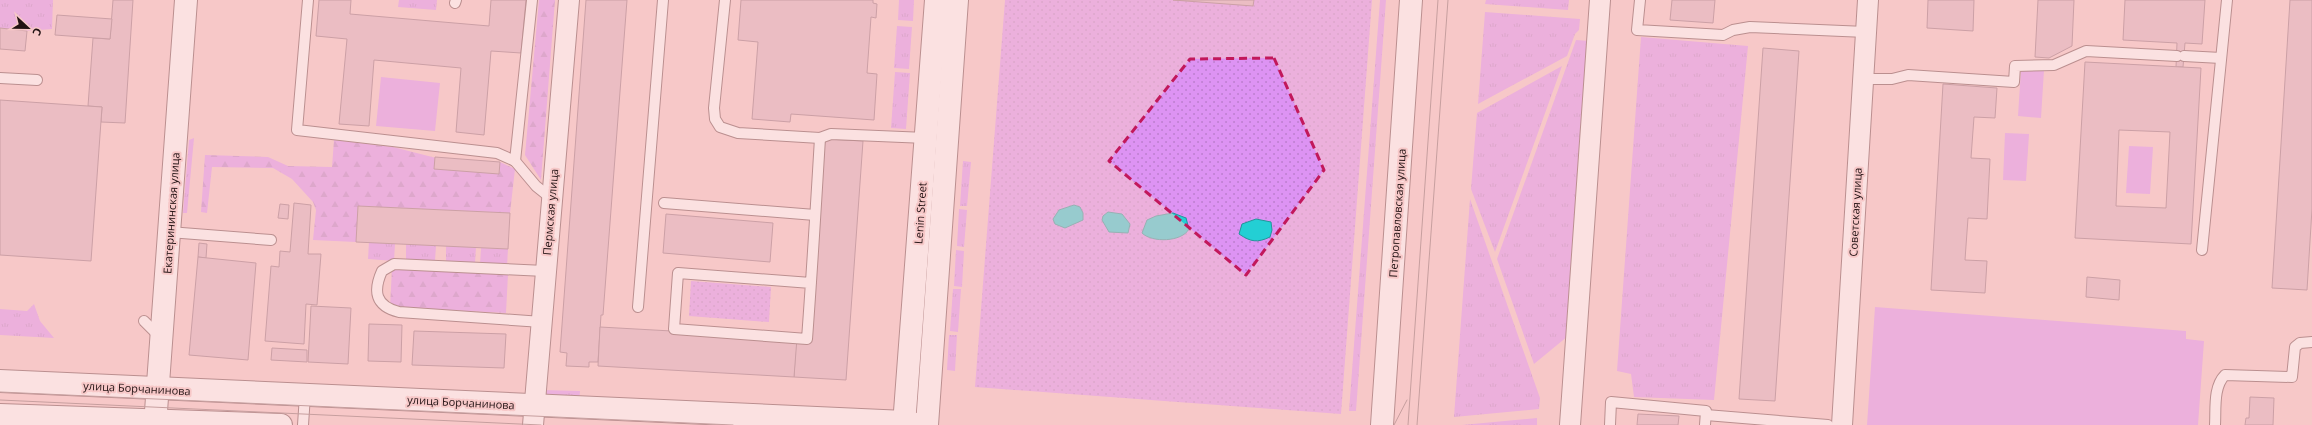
<svg xmlns="http://www.w3.org/2000/svg" width="2312" height="425" font-family="'Open Sans',sans-serif">
  <style>
    .grass { fill: url(#grass-tufts) }
    .forest { fill: url(#forest-firs) }
    .park { fill: url(#park-dots) }
    .garden { fill: #dd93f3 }
    .water { fill: #23cfd4; stroke: #23969a }
    .building { fill: #dbb0bd; stroke: #976f7c; fill-rule: evenodd }
    .lines { fill: none; stroke-linecap: round; stroke-linejoin: round }
    .lane-casing { stroke: #714a4b; stroke-width: 12 }
    .street-casing { stroke: #714a4b; stroke-width: 22 }
    .secondary-casing { stroke: #714a4b; stroke-width: 24 }
    .primary-casing { stroke: #714a4b; stroke-width: 24 }
    .lane { stroke: #fff; stroke-width: 10 }
    .street { stroke: #fff; stroke-width: 20 }
    .secondary { stroke: #fff; stroke-width: 22 }
    .primary { stroke: #fff; stroke-width: 22 }
    .tram { stroke: #8b6c6c; stroke-width: 1 }
    .marked { fill: none; stroke: #c2185b; stroke-width: 3; stroke-dasharray: 8 5; stroke-linejoin: round }
    .labels { text-anchor: middle; dominant-baseline: central; stroke-width: 4; stroke-linejoin: round; paint-order: stroke }
    .street-label { font-size: 11px; fill: #221213; stroke: #f7c8c8 }
  </style>
  <defs>
    <pattern id="grass-tufts" width="24" height="20" patternUnits="userSpaceOnUse"><rect width="24" height="20" fill="#dd93f3"/><path d="M3 7l-1-3M5 7V3M7 7l1-3M15 17l-1-3M17 17v-4M19 17l1-3" fill="none" stroke="#bd7ecf"/></pattern>
    <pattern id="forest-firs" width="22" height="20" patternUnits="userSpaceOnUse"><rect width="22" height="20" fill="#dd93f3"/><path d="M5 1l3.5 6h-7zM16 11l3.5 6h-7z" fill="#bd7ecf"/></pattern>
    <pattern id="park-dots" width="8" height="8" patternUnits="userSpaceOnUse"><rect width="8" height="8" fill="#dd93f3"/><path d="M2 2h.1M6 6h.1" fill="none" stroke="#bd7ecf" stroke-width="1.8" stroke-linecap="round"/></pattern>
  </defs>
  <rect width="100%" height="100%" fill="#f7c8c8"/>
  <!-- grass -->
  <g class="grass">
    <polygon points="0,0 53,0 52,29 27,31 0,28"/>
    <polygon points="399,0 437,0 436,10 398,7"/>
    <polygon points="899,0 914,0 913,21 898,20"/>
    <polygon points="1380,0 1386,0 1356,411 1349,411"/>
    <polygon points="1486,0 1569,0 1568,10 1485,4"/>
    <polygon points="1485,12 1580,19 1579,30 1575,34 1567,56 1478,104"/>
    <polygon points="897,26 912,27 909,69 894,68"/>
    <polygon points="1641,37 1748,46 1714,400 1634,397 1631,374 1617,371"/>
    <polygon points="1576,40 1590,41 1568,336 1534,364 1497,259"/>
    <polygon points="1562,66 1495,252 1471,189 1477,113"/>
    <polygon points="895,72 910,73 906,129 891,128"/>
    <polygon points="194,138 187,213 183,213 189,140"/>
    <polygon points="963,161 971,162 967,206 960,206"/>
    <polygon points="1470,199 1540,398 1539,409 1454,417"/>
    <polygon points="959,209 967,210 964,247 957,246"/>
    <polygon points="369,242 395,244 394,261 368,259"/>
    <polygon points="406,244 436,246 435,261 406,260"/>
    <polygon points="446,246 476,247 475,263 446,262"/>
    <polygon points="481,248 508,249 507,266 480,264"/>
    <polygon points="956,250 964,251 962,287 954,286"/>
    <polygon points="953,289 961,289 958,332 950,331"/>
    <polygon points="34,304 40,321 54,338 0,335 0,309 27,311"/>
    <polygon points="949,335 957,335 955,371 947,370"/>
    <polygon points="542,390 580,391 579,402 547,400"/>
    <polygon points="1537,418 1537,425 1462,425"/>
  </g>
  <!-- forest -->
  <g class="forest">
    <polygon points="539,0 555,0 541,180 525,155"/>
    <polygon points="334,140 393,147 499,174 500,162 515,169 510,213 358,206 356,242 313,240 316,210 313,202 292,179 273,168 212,167 207,213 201,212 205,155 268,157 288,166 332,167"/>
    <polygon points="392,268 508,274 506,313 390,307"/>
  </g>
  <!-- park -->
  <g class="park">
    <polygon points="1005,0 1372,0 1341,414 975,387"/>
    <polygon points="691,281 771,287 769,322 689,316"/>
  </g>
  <!-- garden -->
  <g class="garden">
    <polygon points="2021,69 2044,70 2041,118 2018,116"/>
    <polygon points="381,77 440,83 435,131 376,126"/>
    <polygon points="2005,133 2029,134 2026,181 2003,180"/>
    <polygon points="2129,146 2153,147 2150,194 2126,193"/>
    <polygon points="1875,307 2186,331 2186,339 2204,341 2198,425 1867,425"/>
  </g>
  <!-- water -->
  <g class="water">
    <polygon points="1074,205 1080,207 1083,213 1083,220 1065,228 1055,224 1053,219 1059,210"/>
    <polygon points="1108,212 1122,214 1130,224 1128,233 1109,232 1102,220 1103,216"/>
    <path d="M 1173,213 L 1186,218 L 1189,229 C 1182,242 1152,243 1142,233 L 1147,220 L 1156,216 Z"/>
    <path d="M 1256,219 L 1271,222 L 1272,230 L 1270,237 C 1257,243 1251,242 1239,234 L 1242,224 Z"/>
  </g>
  <!-- building -->
  <g class="building">
    <polygon points="113,0 133,0 125,123 101,122 102,107 88,106 93,38 110,39"/>
    <polygon points="319,0 351,0 350,14 489,26 491,0 526,0 521,53 491,51 484,135 456,132 461,68 374,60 369,126 339,124 347,39 316,36"/>
    <polygon points="586,0 627,0 603,315 601,315 598,362 589,362 589,367 566,366 567,353 560,352"/>
    <polygon points="741,0 873,0 873,3 877,4 876,18 871,17 867,73 877,74 874,120 791,114 790,122 752,119 758,42 738,40"/>
    <polygon points="1173,0 1254,0 1253,6"/>
    <polygon points="1672,0 1715,0 1713,23 1670,20"/>
    <polygon points="1928,0 1974,0 1973,31 1927,28"/>
    <polygon points="2038,0 2074,0 2072,46 2049,58 2035,57"/>
    <polygon points="2125,0 2205,0 2202,44 2185,43 2183,67 2176,67 2177,43 2123,40"/>
    <polygon points="2290,0 2312,0 2312,209 2307,290 2272,288"/>
    <polygon points="57,15 112,19 110,39 55,35"/>
    <polygon points="0,28 27,31 25,51 0,49"/>
    <polygon points="1763,48 1799,51 1775,401 1739,399"/>
    <path d="M 2085,62 L 2201,68 L 2191,244 L 2075,238 ZM 2119,130 L 2170,132 L 2166,208 L 2116,206 Z"/>
    <polygon points="1943,84 1997,88 1995,118 1974,117 1971,158 1990,159 1987,219 1968,218 1965,260 1987,261 1985,293 1931,290"/>
    <polygon points="0,100 102,107 91,261 0,255"/>
    <polygon points="825,139 863,141 846,380 794,377 796,342 810,343"/>
    <polygon points="435,157 500,162 499,174 434,169"/>
    <polygon points="294,203 311,205 308,254 321,254 317,305 306,304 304,344 265,341 271,266 279,267 280,251 290,252"/>
    <polygon points="280,204 289,205 288,219 278,218"/>
    <polygon points="358,206 510,213 508,249 356,242"/>
    <polygon points="666,214 773,223 770,262 663,253"/>
    <polygon points="199,243 207,244 206,258 198,257"/>
    <polygon points="198,257 256,263 248,360 189,355"/>
    <polygon points="2087,277 2120,280 2119,300 2086,297"/>
    <polygon points="311,306 351,308 348,364 308,362"/>
    <polygon points="369,324 402,325 401,362 368,361"/>
    <polygon points="600,327 797,338 794,377 598,366"/>
    <polygon points="414,331 506,334 504,368 412,365"/>
    <polygon points="272,348 307,350 307,362 271,360"/>
    <polygon points="2250,397 2274,398 2273,425 2245,425 2246,418 2249,418"/>
    <polygon points="1638,414 1679,416 1678,425 1637,425"/>
  </g>
  <g class="lines">
    <!-- lane casing -->
    <g class="lane-casing">
      <g id="lane">
        <polyline points="308,0 297,130 497,153 515,161 532,0"/>
        <polyline points="725,0 714,108 715,119 720,127 738,133 820,138 831,134 926,138"/>
        <polyline points="1640,0 1637,30 1723,35 1733,30 1750,27 1866,32"/>
        <polyline points="455,3 456,0"/>
        <polyline points="2184,56 2221,58"/>
        <polyline points="0,78 37,80"/>
        <polyline points="1863,79 1892,79 1908,75 2014,82 2015,66 2054,65 2086,51 2177,56"/>
        <polyline points="515,161 536,186 551,198"/>
        <polyline points="664,203 815,215"/>
        <polyline points="169,232 271,240"/>
        <polyline points="2202,250 2227,0"/>
        <path d="M 811,283 L 678,273 L 674,329 L 807,339 C 812,272 816,205 820,138"/>
        <polyline points="638,307 663,0"/>
        <polyline points="144,321 160,337"/>
        <path d="M 542,322 L 399,312 C 375,306 373,291 382,271 L 394,264 L 545,271"/>
        <polyline points="1706,415 1828,425"/>
        <polyline points="303,425 305,395"/>
        <polyline points="1610,425 1611,402 1706,411 1705,425"/>
        <path d="M 2215,425 C 2216,409 2213,387 2225,375 L 2292,377 L 2295,347 L 2300,343 L 2312,342"/>
      </g>
    </g>
    <!-- street casing -->
    <g class="street-casing">
      <g id="street">
        <polyline points="533,425 569,0"/>
        <polyline points="1570,425 1600,0"/>
        <polyline points="1842,425 1868,0"/>
      </g>
    </g>
    <!-- secondary casing -->
    <g class="secondary-casing">
      <g id="secondary">
        <polyline points="0,381 905,422 922,425"/>
        <polyline points="0,415 281,425"/>
        <polyline points="1382,425 1411,0"/>
      </g>
    </g>
    <!-- primary casing -->
    <g class="primary-casing">
      <g id="primary">
        <polyline points="155,425 186,0"/>
        <polyline points="904,425 936,0"/>
        <polyline points="927,425 957,0"/>
      </g>
    </g>
    <!-- lane -->
    <use href="#lane" class="lane"/>
    <!-- street -->
    <use href="#street" class="street"/>
    <!-- secondary -->
    <use href="#secondary" class="secondary"/>
    <!-- primary -->
    <use href="#primary" class="primary"/>
    <!-- tram -->
    <g class="tram">
      <polyline points="0,392 733,425"/>
      <polyline points="0,400 541,425"/>
      <polyline points="1394,425 1407,400"/>
      <polyline points="1408,425 1438,0"/>
      <polyline points="1417,425 1448,0"/>
    </g>
  </g>
  <!-- marked area -->
  <path d="M0 0H2312V425H0ZM 1274,58 L 1324,170 L 1246,275 L 1109,161 L 1190,59 Z" fill="#f7c8c8" fill-opacity=".55" fill-rule="evenodd"/>
  <path class="marked" d="M 1274,58 L 1324,170 L 1246,275 L 1109,161 L 1190,59 Z"/>
  <g class="labels">
    <!-- street labels -->
    <g class="street-label">
      <text transform="translate(550 212) rotate(-85)">Пермская улица</text>
      <text transform="translate(1855 212) rotate(-87)">Советская улица</text>
      <text transform="translate(171 213) rotate(-86)">Екатерининская улица</text>
      <text transform="translate(920 213) rotate(-86)">Lenin Street</text>
      <text transform="translate(1397 213) rotate(-86)">Петропавловская улица</text>
      <text transform="translate(137 388) rotate(3)">улица Борчанинова</text>
      <text transform="translate(461 402) rotate(3)">улица Борчанинова</text>
    </g>
  </g>
  <!-- north arrow -->
  <g transform="translate(28 28) rotate(112)" stroke="#f7c8c8" stroke-width="3" paint-order="stroke">
  <path d="M0-3L7 15L0 10L-7 15Z" fill="#221213"/>
  <text y="-6" font-size="11" font-weight="bold" text-anchor="middle" fill="#221213">С</text>
  </g>
</svg>
